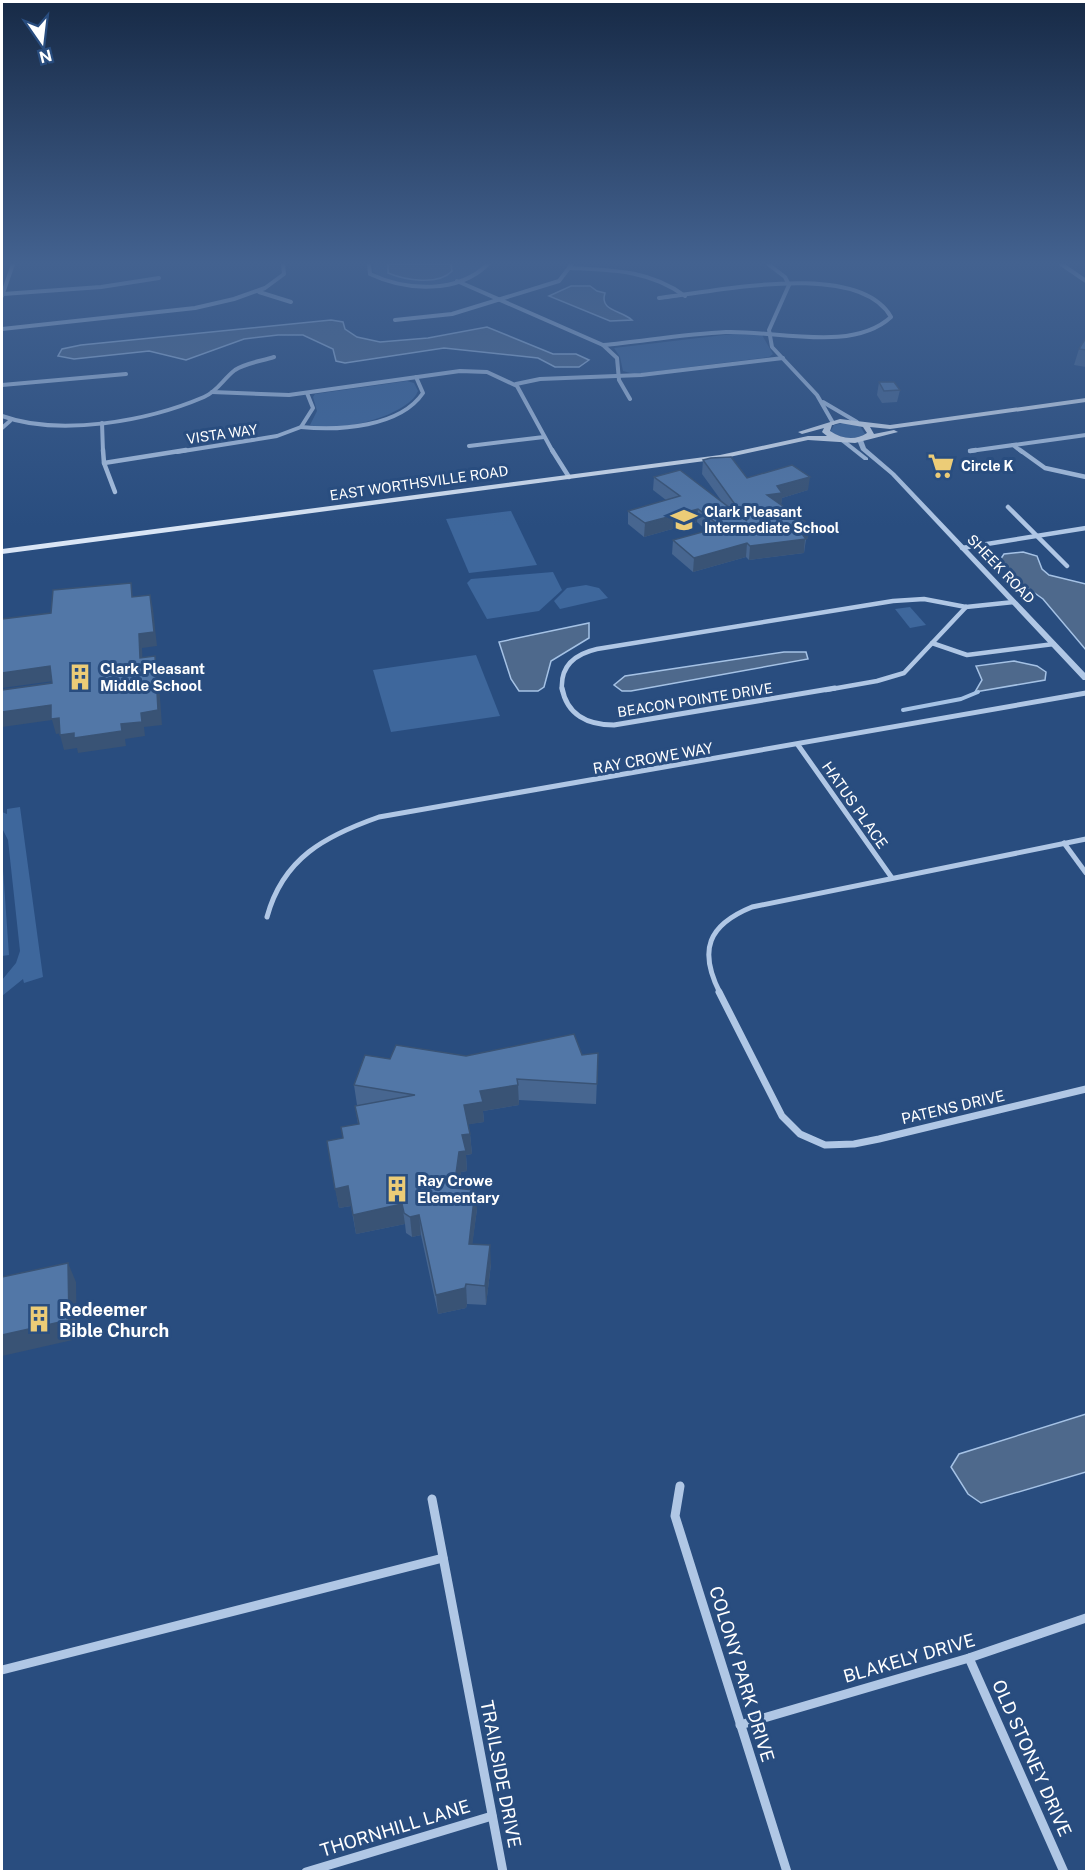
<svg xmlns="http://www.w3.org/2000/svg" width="1088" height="1873" font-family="'Public Sans',sans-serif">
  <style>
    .green { fill: #3e679c }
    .water { fill: #4e698c; stroke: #a5c2e5; stroke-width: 1.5 }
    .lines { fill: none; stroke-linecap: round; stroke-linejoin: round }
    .stream { stroke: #a5c2e5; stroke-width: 4 }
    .minor-far4 { stroke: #b0c7e5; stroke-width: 4 }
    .minor-far3 { stroke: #b0c7e5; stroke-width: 4.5 }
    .minor-far2 { stroke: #b0c7e5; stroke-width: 5 }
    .minor-far1 { stroke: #b0c7e5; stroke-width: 7 }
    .minor { stroke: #b0c7e5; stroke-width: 9 }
    .tertiary { fill: #b0c7e5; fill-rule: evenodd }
    .secondary { fill: #d9e5f5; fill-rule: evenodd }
    .wall { fill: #476690 }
    .shaded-wall { fill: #395375 }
    .building { fill: #5277a7; stroke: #395375; stroke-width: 1.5 }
    .labels { text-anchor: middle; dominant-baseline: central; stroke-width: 6; stroke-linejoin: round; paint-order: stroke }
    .far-street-label { font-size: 14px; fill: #fff; stroke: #294d7f }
    .far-poi-label { font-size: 14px; font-weight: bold; fill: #fff; stroke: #294d7f; text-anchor: start }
    .poi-label { font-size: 15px; font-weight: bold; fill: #fff; stroke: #294d7f; text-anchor: start }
    .street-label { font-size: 15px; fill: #fff; stroke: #294d7f }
    .near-poi-label { font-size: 18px; font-weight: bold; fill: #fff; stroke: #294d7f; text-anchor: start }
    .near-street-label { font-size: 18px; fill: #fff; stroke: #294d7f }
  </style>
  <rect width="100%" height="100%" fill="#294d7f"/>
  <!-- green -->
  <g class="green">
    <path d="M 374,264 L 484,264 C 467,288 393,293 373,271 Z"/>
    <polygon points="741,333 762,335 773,354 769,357 634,374 623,371 620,357 614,348"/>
    <path d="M 407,381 L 414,383 L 418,391 C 409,416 333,435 310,425 L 317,411 L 313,397 L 315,394 Z"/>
    <path d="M 844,423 L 860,426 L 865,434 C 853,441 842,438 830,432 L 834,425 Z"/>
    <polygon points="511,511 537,565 469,573 446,519"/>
    <polygon points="553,572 562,590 539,611 487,619 467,583 471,579"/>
    <polygon points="586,585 599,588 608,598 560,609 554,601 567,588"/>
    <polygon points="910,607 926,625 910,628 895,609"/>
    <polygon points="476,655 500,716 391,732 373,670"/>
    <polygon points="20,807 43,977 24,983 23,979 2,996 2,980 16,963 20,951 8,840 2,828 2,812 7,814 7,809"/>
    <polygon points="2,855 9,955 2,956"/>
  </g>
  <!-- water -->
  <g class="water">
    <path d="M 388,264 L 451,264 L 452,271 C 438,286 405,280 388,273 Z"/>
    <path d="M 571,286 L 590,286 L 597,291 L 605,293 C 599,311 621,310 632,320 L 610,321 L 549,296 Z"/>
    <polygon points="331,320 343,322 345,329 357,337 380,342 428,338 487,327 553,354 576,354 589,360 579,367 555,367 538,358 444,348 345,363 336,361 333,349 303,335 278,335 244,339 186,360 149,351 74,359 58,356 62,349 81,345"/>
    <polygon points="1023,552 1037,556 1042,569 1049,575 1086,584 1086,650 1043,599 1022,584 1000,560 1004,554"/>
    <polygon points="589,623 589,638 551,661 544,687 538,691 519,691 511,679 499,642"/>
    <polygon points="784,652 806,652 808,659 631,691 622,691 614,685 625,676"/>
    <polygon points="1014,661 1037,666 1046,672 1045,680 975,692 982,680 976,666"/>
    <polygon points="1086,1414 1086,1472 981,1503 968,1494 951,1467 959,1454"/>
  </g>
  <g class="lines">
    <!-- stream -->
    <polyline class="stream" points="903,710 961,699 978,692"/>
    <!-- minor-far4 -->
    <g class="minor-far4">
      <path d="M 369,264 L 370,274 C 406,291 458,294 488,264"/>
      <polyline points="768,264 785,277 789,285"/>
      <polyline points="1061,264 1086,281"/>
      <path d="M 570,268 C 612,270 650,270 685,296"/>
      <polyline points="457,281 603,345 617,358 619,380 630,399"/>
      <polyline points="789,285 769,330 772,347 817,395 833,423"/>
      <polyline points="259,292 291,302"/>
      <polyline points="3,294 101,287 159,278"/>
      <polyline points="2,296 13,264"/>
      <polyline points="395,320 452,314 559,281 572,264"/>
      <polyline points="2,329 195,308 234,299 265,288 284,274 283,264"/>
      <path d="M 603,345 C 644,341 685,334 726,332 C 775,330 852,353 891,317 C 858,259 715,292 659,298"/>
      <polyline points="516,384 540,379 641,375 783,358"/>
      <polyline points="2,385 126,374"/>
      <polyline points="212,392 289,395 460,371 487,372 517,386 553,452"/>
      <polyline points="823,402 857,422"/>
      <path d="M 2,416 C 60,437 148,421 204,397 C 218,391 223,379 235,370 C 245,363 262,361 274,357"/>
      <polyline points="102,423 103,452"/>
      <path d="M 301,427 C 339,431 400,427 423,393 L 416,377"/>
      <polyline points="2,428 10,421"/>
      <polyline points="1013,445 1022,452"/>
      <polyline points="469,446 544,437"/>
      <polyline points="970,451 1086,435"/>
      <polyline points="177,452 277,436 301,427 313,408 307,393"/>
    </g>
    <!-- minor-far3 -->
    <g class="minor-far3">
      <polyline points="103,450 104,463 115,492"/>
      <polyline points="552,450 569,477"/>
      <polyline points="1020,450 1045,468 1086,477"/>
      <polyline points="970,451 976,450"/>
      <polyline points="104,463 186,450"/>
      <polyline points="1008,507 1067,566"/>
      <polyline points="962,548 1086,528"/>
      <polyline points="966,607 1014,602"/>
      <polyline points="932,643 967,655 1054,644"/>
      <path d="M 562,690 C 560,666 575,654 597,649 L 893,601 L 924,599 L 966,607"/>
      <polyline points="826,690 877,681 904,673 966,607"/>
    </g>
    <!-- minor-far2 -->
    <g class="minor-far2">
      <path d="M 562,688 C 567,715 588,725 614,725 L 835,688"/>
      <polyline points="798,745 892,878"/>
      <polyline points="1064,843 1086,873"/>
      <path d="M 267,917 C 283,858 325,836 379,817 L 1086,693"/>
      <path d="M 720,993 C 698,950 708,925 752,907 L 1086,839"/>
    </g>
    <!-- minor-far1 -->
    <polyline class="minor-far1" points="719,992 782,1116 800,1134 825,1145 854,1144 879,1139 1086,1089"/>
    <!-- minor -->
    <g class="minor">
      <polyline points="680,1486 675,1516 787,1872"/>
      <polyline points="432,1499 503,1872"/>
      <polyline points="969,1658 1064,1872"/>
      <polyline points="2,1670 443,1558"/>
      <polyline points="740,1725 969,1658 1086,1618"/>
      <polyline points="306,1872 492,1816"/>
    </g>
    <!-- tertiary -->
    <g class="tertiary">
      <polygon points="860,438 863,440 866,448 895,473 1086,674 1086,680 1083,680 891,475 861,450 857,440"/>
      <polygon points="840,439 844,439 868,458 868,460 864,460 840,441"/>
    </g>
    <!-- secondary -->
    <path class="secondary" d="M 1086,398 L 1086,402 L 890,429 L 870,427 L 874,434 L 894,430 L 898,432 L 855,443 L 808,440 L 720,459 L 2,554 L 2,549 L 720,455 L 808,436 L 827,436 L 822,432 L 824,428 L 802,434 L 798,432 L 840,419 L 890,425 ZM 840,423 L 863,427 L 867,433 C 855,441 842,439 830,431 L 832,425 Z"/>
  </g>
  <!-- wall -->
  <g class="wall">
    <polygon points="1086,340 1086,367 1074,365 1079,349"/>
    <polygon points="879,382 900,390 897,402 882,403 877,395"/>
    <polygon points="703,460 747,478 808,490 782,498 781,504 808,538 806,539 804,553 749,560 746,557 693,572 672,554 673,540 707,531 697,522 644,537 628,524 628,511 666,500 653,490 654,477 723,503 702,474"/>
    <polygon points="598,1053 596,1104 519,1100 519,1105 483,1111 484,1122 468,1124 470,1134 472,1154 466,1155 467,1171 461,1172 458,1189 477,1209 472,1244 491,1264 486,1305 467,1304 466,1308 438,1314 421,1235 412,1237 406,1233 405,1224 356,1234 351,1206 339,1208 327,1141 343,1138 358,1124 355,1106 359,1105 357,1105 354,1085 390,1059 466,1056 582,1055"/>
  </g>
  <!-- shaded-wall -->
  <g class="shaded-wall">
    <polygon points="810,477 808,490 782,498 781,506 767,495 777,486"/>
    <polygon points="698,509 697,522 644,537 645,523"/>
    <polygon points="810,525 808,538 805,539 804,553 749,560 750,546"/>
    <polygon points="747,543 746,557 693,572 694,558"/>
    <polygon points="150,595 153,609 157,646 142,648 143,672 140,658 139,634"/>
    <polygon points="155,656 158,671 162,725 144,727 145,736 125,739 126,746 78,753 77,748 64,750 60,735 121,724 141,713"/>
    <polygon points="50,666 54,681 2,688 2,673"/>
    <polygon points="51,705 59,718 64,733 56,734 52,720 2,727 2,712"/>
    <polygon points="518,1085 519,1105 483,1111 484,1122 465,1125 464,1105 480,1091"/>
    <polygon points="470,1134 472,1154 466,1155 467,1171 461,1172 456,1208 454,1188 462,1135"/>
    <polygon points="348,1186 351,1206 339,1208 335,1189"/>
    <polygon points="475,1190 477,1209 470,1263 469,1244"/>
    <polygon points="402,1204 405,1224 356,1234 353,1215"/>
    <polygon points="419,1215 421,1235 412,1237 410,1217"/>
    <polygon points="490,1245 491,1264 486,1305 485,1286"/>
    <polygon points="68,1263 76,1282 77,1339 2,1356 2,1335"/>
    <polygon points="466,1284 467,1304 466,1308 438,1314 436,1295"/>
  </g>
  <!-- building -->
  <g class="building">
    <polygon points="1085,339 1086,340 1086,350 1079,349"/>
    <polygon points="879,382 894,382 900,390 884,391"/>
    <polygon points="731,457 747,478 792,465 810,477 777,486 782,493 767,495 810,525 798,529 806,539 750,546 747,543 694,558 673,540 721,527 698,509 645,523 628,511 680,496 654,477 680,470 747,521 703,460 711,458"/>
    <polygon points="131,583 132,597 150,595 154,632 139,634 140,658 155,656 158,710 141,713 142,722 121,724 122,731 74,738 74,733 60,735 59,718 51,719 51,705 2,712 2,690 52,683 50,666 2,673 2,619 51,613 53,590"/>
    <polygon points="574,1034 582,1055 598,1053 597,1084 517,1079 518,1085 480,1091 483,1102 464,1105 470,1134 462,1135 466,1151 459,1152 454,1188 475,1190 469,1244 490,1245 485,1286 466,1284 465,1288 436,1295 419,1215 410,1217 404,1213 402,1204 353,1215 348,1186 335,1189 327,1141 343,1138 341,1127 359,1124 355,1106 415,1095 354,1085 365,1055 390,1059 396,1045 466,1056"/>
    <polygon points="68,1263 69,1320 2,1335 2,1277"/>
  </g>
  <!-- sky -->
  <linearGradient id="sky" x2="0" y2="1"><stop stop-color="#172a46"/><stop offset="0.5" stop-color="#436290"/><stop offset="1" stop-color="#436290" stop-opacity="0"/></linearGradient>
  <rect width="1088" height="526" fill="url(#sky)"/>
  <!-- icons -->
  <defs>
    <g id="supermarket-bare" transform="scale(2.07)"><path d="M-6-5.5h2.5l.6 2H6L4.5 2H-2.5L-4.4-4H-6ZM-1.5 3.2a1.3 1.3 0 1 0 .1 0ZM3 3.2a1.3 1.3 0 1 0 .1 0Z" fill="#eccc77" stroke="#294d7f" stroke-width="2.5" paint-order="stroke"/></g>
    <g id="school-bare" transform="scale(2.07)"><path d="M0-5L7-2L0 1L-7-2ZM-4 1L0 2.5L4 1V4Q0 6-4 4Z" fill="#eccc77" stroke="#294d7f" stroke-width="2.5" paint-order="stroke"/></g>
    <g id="building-bare" transform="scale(2.07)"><path d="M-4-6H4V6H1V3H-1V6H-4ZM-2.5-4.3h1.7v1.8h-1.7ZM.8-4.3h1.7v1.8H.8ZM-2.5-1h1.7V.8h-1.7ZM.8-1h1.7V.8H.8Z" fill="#eccc77" stroke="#294d7f" stroke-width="2.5" paint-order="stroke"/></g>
  </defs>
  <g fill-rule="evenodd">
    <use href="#supermarket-bare" x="941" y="466"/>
    <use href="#school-bare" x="684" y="520"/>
    <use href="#building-bare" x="80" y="677"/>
    <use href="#building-bare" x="397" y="1189"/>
    <use href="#building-bare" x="39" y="1319"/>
  </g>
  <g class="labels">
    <!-- far-street labels -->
    <g class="far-street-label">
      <text transform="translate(222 434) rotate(-8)">VISTA WAY</text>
      <text transform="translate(419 483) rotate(-8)">EAST WORTHSVILLE ROAD</text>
      <text transform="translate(1001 569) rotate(46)">SHEEK ROAD</text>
      <text transform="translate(695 700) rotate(-9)">BEACON POINTE DRIVE</text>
    </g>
    <!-- far-poi labels -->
    <g class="far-poi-label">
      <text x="961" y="466">Circle K</text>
      <text x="704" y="512">Clark Pleasant<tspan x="704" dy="16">Intermediate School</tspan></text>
    </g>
    <!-- poi labels -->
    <g class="poi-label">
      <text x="100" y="668">Clark Pleasant<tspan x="100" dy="17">Middle School</tspan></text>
      <text x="417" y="1180">Ray Crowe<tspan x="417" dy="17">Elementary</tspan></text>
    </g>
    <!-- street labels -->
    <g class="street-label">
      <text transform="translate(653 758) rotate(-10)">RAY CROWE WAY</text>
      <text transform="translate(855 805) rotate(55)">HATUS PLACE</text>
      <text transform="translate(953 1107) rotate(-13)">PATENS DRIVE</text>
    </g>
    <!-- near-poi labels -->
    <g class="near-poi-label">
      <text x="59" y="1309">Redeemer<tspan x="59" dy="21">Bible Church</tspan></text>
    </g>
    <!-- near-street labels -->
    <g class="near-street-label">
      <text transform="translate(909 1658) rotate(-16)">BLAKELY DRIVE</text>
      <text transform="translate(742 1674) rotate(73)">COLONY PARK DRIVE</text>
      <text transform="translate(1032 1758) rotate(66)">OLD STONEY DRIVE</text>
      <text transform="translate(501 1774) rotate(79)">TRAILSIDE DRIVE</text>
      <text transform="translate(395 1828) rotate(-17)">THORNHILL LANE</text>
    </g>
  </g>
  <!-- border -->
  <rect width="1088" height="1873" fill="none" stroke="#ffffff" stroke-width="6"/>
  <!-- north arrow -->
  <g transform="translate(42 42) rotate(166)" stroke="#294d7f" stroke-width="4.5" paint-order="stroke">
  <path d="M0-4.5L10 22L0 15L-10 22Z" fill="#ffffff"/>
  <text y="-9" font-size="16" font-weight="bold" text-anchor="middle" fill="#ffffff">N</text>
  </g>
</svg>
